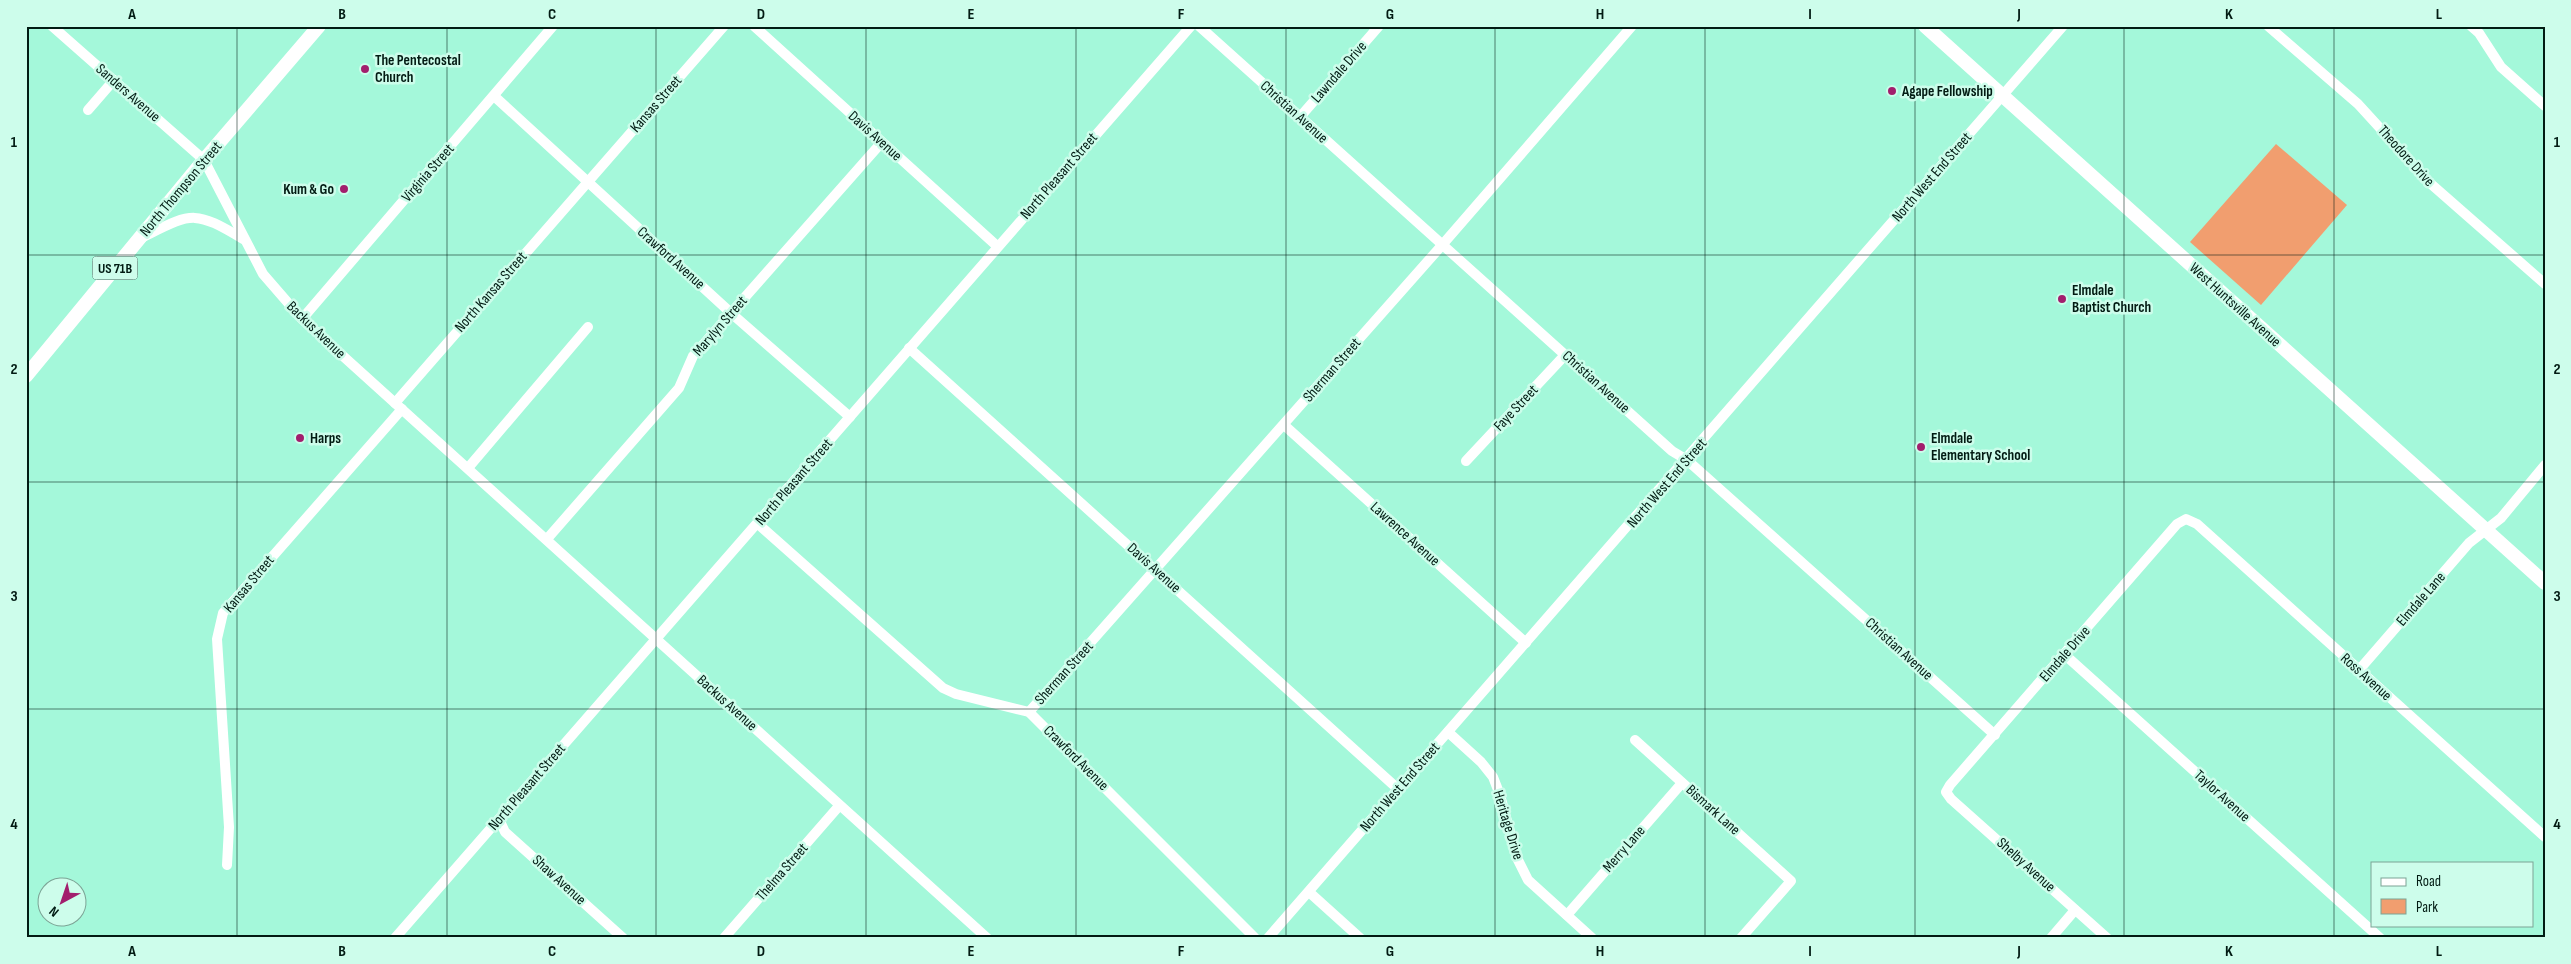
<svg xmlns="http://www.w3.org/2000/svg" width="2571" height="964" font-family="'Sofia Sans Condensed',sans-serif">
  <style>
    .green { fill: #f19e6f }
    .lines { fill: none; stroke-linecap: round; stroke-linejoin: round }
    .minor { stroke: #fff; stroke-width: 10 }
    .major { stroke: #fff; stroke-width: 14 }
    .grid { fill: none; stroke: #021b13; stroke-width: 1; stroke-opacity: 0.55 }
    .poi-dot { fill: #a21e6d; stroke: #cdfdeb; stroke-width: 2 }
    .labels { text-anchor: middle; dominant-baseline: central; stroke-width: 5; stroke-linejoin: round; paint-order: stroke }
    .shield { fill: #cdfdeb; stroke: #3f5f54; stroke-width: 1 }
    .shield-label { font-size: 14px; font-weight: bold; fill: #021b13 }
    .poi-label { font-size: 15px; font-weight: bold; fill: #021b13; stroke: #cdfdeb; text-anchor: start }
    .street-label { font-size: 15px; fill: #021b13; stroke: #cdfdeb }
    .neatline { fill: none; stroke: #021b13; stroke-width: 2 }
    .grid-label { font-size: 16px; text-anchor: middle; font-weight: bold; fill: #021b13 }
  </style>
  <rect width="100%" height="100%" fill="#a4f8da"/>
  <!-- green -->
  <polygon class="green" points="2276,144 2347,205 2261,305 2190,242"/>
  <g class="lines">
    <!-- minor -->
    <g class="minor">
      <polyline points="52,26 204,160 263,274 302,319 987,938"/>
      <polyline points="754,26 997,246"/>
      <polyline points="1199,26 1672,451 1687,460 1995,735"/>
      <polyline points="2268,26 2358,104 2431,184 2545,284"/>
      <polyline points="2471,26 2479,33 2501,67 2545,106"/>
      <polyline points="494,96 731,313 850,417"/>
      <polyline points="88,110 114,80"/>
      <polyline points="1300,117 1379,26"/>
      <path d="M 141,238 C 192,213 193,209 243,239"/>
      <polyline points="302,319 553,26"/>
      <polyline points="909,348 1398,789"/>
      <polyline points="395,403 724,26"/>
      <polyline points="1284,425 1526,643"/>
      <polyline points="1466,461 1565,355"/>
      <polyline points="468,468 588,327"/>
      <polyline points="758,524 943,688 956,694 1029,712 1255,938"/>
      <polyline points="547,539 679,388 693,356 882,142"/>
      <polyline points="2064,654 2380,938"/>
      <polyline points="2359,670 2469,543 2501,518 2545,465"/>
      <polyline points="1029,712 1443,244 1632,26"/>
      <polyline points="1448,732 1481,762 1493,777 1500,795 1517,858 1528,880 1592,938"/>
      <polyline points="1635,740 1791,881 1741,938"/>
      <polyline points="499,819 505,832 623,938"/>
      <polyline points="227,865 229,827 217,639 223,613 402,409"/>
      <polyline points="1309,892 1360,938"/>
      <polyline points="1567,915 1682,783"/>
      <path d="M 395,938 C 662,635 924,328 1191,26"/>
      <polyline points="724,938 839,806"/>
      <polyline points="1268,938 2063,26"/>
      <polyline points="2051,938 2075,910"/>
      <polyline points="2107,938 1951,799 1946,792 1950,785 2177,524 2186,519 2197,524 2545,837"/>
    </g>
    <!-- major -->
    <g class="major">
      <polyline points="1925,26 2545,583"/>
      <polyline points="26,376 204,160 319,26"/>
    </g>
  </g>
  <!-- grid -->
  <path class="grid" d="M 237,26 L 237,938M 447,26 L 447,938M 656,26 L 656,938M 866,26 L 866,938M 1076,26 L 1076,938M 1286,26 L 1286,938M 1495,26 L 1495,938M 1705,26 L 1705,938M 1915,26 L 1915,938M 2124,26 L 2124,938M 2334,26 L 2334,938M 26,255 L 2545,255M 26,482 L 2545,482M 26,709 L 2545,709"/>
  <!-- markers -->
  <g class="poi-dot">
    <circle cx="365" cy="69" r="5"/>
    <circle cx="1892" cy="91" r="5"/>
    <circle cx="344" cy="189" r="5"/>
    <circle cx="2062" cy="299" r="5"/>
    <circle cx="300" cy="438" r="5"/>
    <circle cx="1921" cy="447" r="5"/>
  </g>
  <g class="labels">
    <!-- shield labels -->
    <rect class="shield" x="92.5" y="256.5" width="45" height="23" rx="4"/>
    <g class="shield-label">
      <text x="115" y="268">US 71B</text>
    </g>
    <!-- poi labels -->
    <g class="poi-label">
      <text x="375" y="60">The Pentecostal<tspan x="375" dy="17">Church</tspan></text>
      <text x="1902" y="91">Agape Fellowship</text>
      <text x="334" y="189" text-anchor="end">Kum &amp; Go</text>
      <text x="2072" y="290">Elmdale<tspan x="2072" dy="17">Baptist Church</tspan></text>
      <text x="310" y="438">Harps</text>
      <text x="1931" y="438">Elmdale<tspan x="1931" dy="17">Elementary School</tspan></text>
    </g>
    <!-- street labels -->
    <g class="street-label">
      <text transform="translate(1339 72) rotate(-49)">Lawndale Drive</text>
      <text transform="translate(128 93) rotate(41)">Sanders Avenue</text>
      <text transform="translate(656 104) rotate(-49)">Kansas Street</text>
      <text transform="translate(1294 112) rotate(42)">Christian Avenue</text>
      <text transform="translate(875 136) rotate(42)">Davis Avenue</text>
      <text transform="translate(2406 156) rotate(48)">Theodore Drive</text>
      <text transform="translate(428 173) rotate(-49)">Virginia Street</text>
      <text transform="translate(1059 176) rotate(-49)">North Pleasant Street</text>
      <text transform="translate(1932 177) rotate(-49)">North West End Street</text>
      <text transform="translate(181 189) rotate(-50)">North Thompson Street</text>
      <text transform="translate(671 258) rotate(42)">Crawford Avenue</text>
      <text transform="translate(491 292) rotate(-49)">North Kansas Street</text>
      <text transform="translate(2235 305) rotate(42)">West Huntsville Avenue</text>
      <text transform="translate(720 326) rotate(-49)">Marylyn Street</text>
      <text transform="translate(316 330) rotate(44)">Backus Avenue</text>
      <text transform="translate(1332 370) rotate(-49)">Sherman Street</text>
      <text transform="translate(1596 382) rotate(42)">Christian Avenue</text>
      <text transform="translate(1516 408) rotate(-47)">Faye Street</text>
      <text transform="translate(794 482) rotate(-49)">North Pleasant Street</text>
      <text transform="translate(1667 483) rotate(-49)">North West End Street</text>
      <text transform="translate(1405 534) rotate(42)">Lawrence Avenue</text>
      <text transform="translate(1154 568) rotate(42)">Davis Avenue</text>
      <text transform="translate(249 584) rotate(-50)">Kansas Street</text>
      <text transform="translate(2421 599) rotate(-49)">Elmdale Lane</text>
      <text transform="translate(1899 649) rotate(42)">Christian Avenue</text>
      <text transform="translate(2065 654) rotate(-49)">Elmdale Drive</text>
      <text transform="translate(1064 673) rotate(-48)">Sherman Street</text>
      <text transform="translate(2366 677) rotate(42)">Ross Avenue</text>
      <text transform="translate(727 703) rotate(42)">Backus Avenue</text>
      <text transform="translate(1076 758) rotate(45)">Crawford Avenue</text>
      <text transform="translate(527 787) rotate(-49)">North Pleasant Street</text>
      <text transform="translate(1400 787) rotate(-49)">North West End Street</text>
      <text transform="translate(2222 796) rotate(42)">Taylor Avenue</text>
      <text transform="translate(1713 810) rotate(42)">Bismark Lane</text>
      <text transform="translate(1508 825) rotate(73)">Heritage Drive</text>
      <text transform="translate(1624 849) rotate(-49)">Merry Lane</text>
      <text transform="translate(2026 865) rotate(42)">Shelby Avenue</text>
      <text transform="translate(782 872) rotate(-49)">Thelma Street</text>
      <text transform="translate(559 880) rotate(42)">Shaw Avenue</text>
    </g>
  </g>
  <!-- border -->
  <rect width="2571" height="964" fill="none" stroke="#cdfdeb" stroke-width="55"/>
  <!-- legend -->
  <rect x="2371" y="862" width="162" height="65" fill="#cdfdeb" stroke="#7ca395"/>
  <rect x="2381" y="878" width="25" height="8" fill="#ffffff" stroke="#7ca395"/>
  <text x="2416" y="886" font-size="15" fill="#021b13">Road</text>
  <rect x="2381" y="899" width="25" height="15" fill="#f19e6f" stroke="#7ca395"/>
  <text x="2416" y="912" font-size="15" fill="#021b13">Park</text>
  <!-- north arrow -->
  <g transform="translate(62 902) rotate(220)"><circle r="24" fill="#cdfdeb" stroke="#7ca395"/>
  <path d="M0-4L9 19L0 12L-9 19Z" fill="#a21e6d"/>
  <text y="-8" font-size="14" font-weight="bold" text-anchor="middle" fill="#021b13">N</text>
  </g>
  <rect x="28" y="28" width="2516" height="908" class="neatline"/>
  <g class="grid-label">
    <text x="132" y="19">A</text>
    <text x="342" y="19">B</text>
    <text x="552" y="19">C</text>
    <text x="761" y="19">D</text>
    <text x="971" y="19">E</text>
    <text x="1181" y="19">F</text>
    <text x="1390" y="19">G</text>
    <text x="1600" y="19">H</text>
    <text x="1810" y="19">I</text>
    <text x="2019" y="19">J</text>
    <text x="2229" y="19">K</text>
    <text x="2439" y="19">L</text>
    <text x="14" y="147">1</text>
    <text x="2557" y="147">1</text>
    <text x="14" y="374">2</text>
    <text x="2557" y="374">2</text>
    <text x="14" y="601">3</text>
    <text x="2557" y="601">3</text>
    <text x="14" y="829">4</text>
    <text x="2557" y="829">4</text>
    <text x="132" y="956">A</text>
    <text x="342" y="956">B</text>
    <text x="552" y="956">C</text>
    <text x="761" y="956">D</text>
    <text x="971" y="956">E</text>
    <text x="1181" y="956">F</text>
    <text x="1390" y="956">G</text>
    <text x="1600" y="956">H</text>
    <text x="1810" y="956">I</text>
    <text x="2019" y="956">J</text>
    <text x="2229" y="956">K</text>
    <text x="2439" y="956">L</text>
  </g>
</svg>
